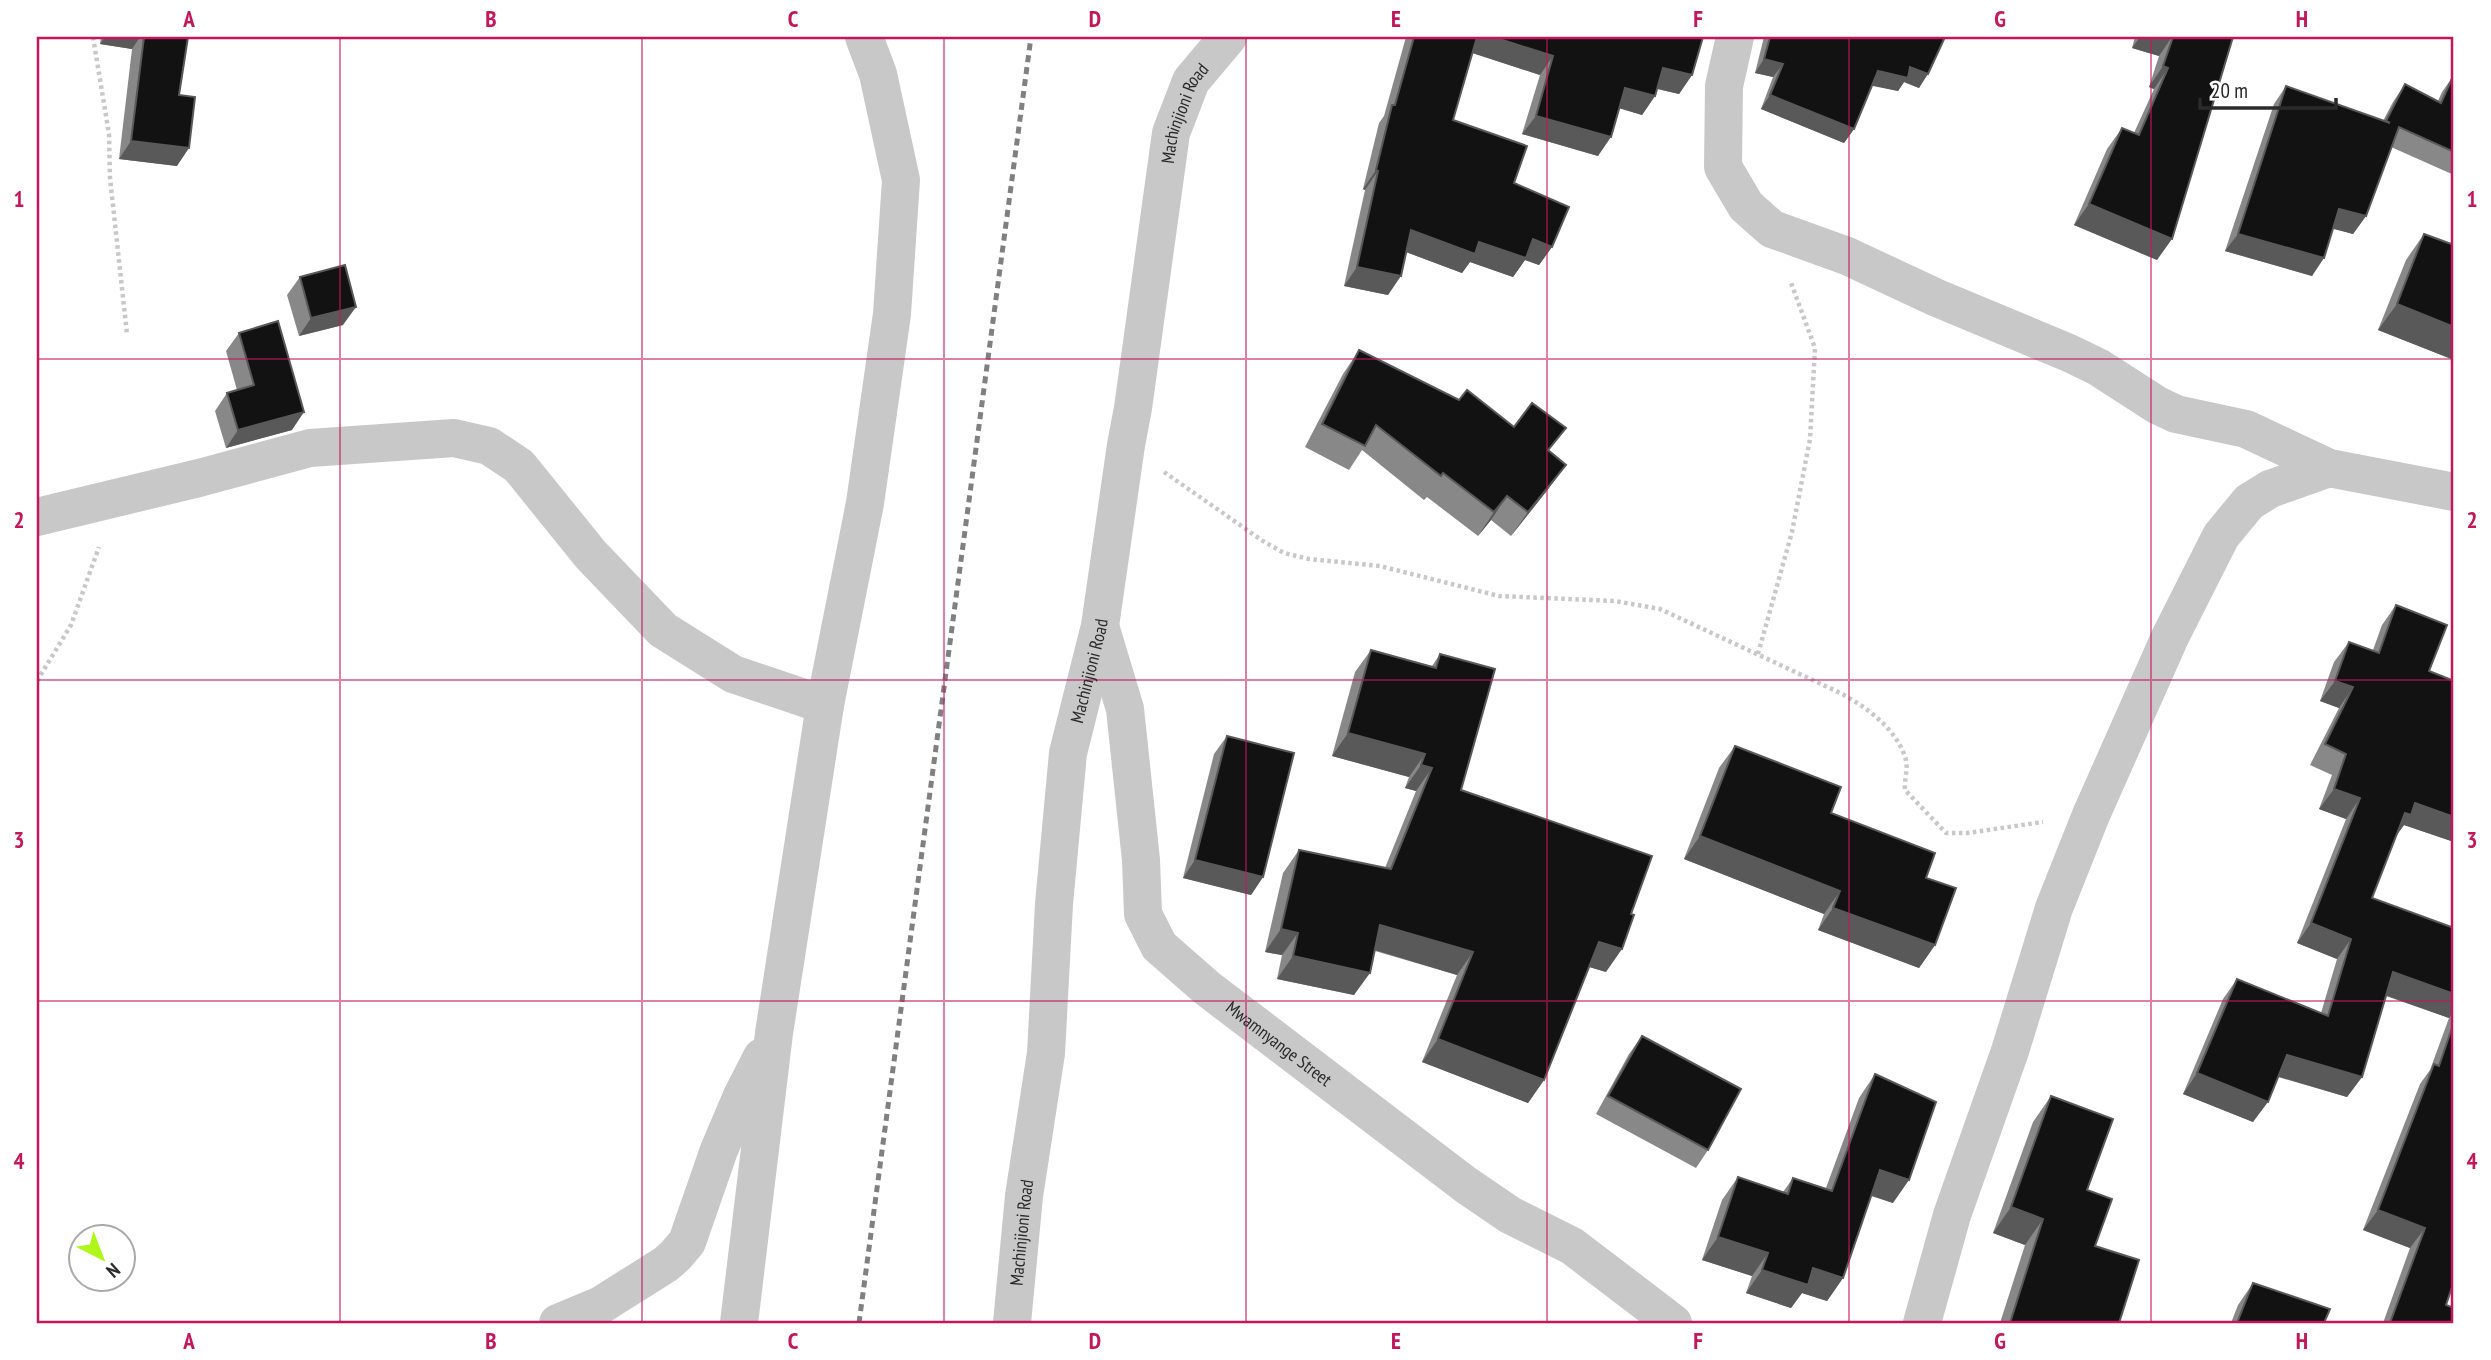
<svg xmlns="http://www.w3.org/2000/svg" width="2491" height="1360" font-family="'PT Sans Narrow',sans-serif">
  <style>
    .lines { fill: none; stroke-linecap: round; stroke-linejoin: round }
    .path { stroke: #c8c8c8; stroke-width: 4.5; stroke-dasharray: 3.5 3.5; stroke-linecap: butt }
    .street { stroke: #c8c8c8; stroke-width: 38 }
    .rail { stroke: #808080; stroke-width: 5; stroke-dasharray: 7 5; stroke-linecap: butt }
    .wall { fill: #888 }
    .shaded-wall { fill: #595959 }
    .building { fill: #121212; stroke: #595959; stroke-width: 2 }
    .grid { fill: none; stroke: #c2185b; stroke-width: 2; stroke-opacity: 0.55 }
    .labels { text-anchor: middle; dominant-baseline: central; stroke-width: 7; stroke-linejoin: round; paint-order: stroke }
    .street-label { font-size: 18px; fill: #2b2b2b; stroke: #fff }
    .neatline { fill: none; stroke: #c2185b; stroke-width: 2.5 }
    .grid-label { font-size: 23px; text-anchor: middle; font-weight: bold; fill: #c2185b }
  </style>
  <rect width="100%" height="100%" fill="#fff"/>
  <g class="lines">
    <!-- path -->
    <g class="path">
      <polyline points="93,37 109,134 110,178 127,334"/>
      <path d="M 1164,472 L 1263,541 L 1284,553 L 1309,559 L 1380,566 L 1499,596 L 1615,601 L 1660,609 L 1834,690 C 1861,703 1895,726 1905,757 C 1909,767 1904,779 1905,790 L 1946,833 L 1967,833 L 2043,822"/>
      <polyline points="1758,654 1792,532 1810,439 1815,348 1790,280"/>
      <polyline points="37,681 71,625 99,547"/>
    </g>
    <!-- street -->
    <g class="street">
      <polyline points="1735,37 1724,86 1723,167 1746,206 1772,229 1847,256 1937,298 2069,353 2098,367 2157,405 2176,414 2246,429 2329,468 2454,492"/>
      <polyline points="37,517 199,478 310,448 454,438 489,446 519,466 591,555 663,630 733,674 825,705"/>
      <path id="s1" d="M 1100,626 L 1125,709 L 1141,860 L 1143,914 L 1159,946 L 1207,988 L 1466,1185 L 1510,1215 L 1572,1246 L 1673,1323"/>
      <polyline points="558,1323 601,1305 666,1264 676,1255 687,1242 719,1150 742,1096 762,1057"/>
      <polyline points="739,1323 774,1033 825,705 865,503 892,314 901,180 878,74 864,37"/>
      <path id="s2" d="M 1012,1323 L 1024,1196 L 1046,1053 L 1054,904 L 1068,753 L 1100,626 L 1126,445 L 1133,408 L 1171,133 L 1191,81 L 1228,37"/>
      <polyline points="1922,1323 1952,1215 2010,1051 2054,908 2091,815 2170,637 2221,536 2249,502 2270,489 2329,468"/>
    </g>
    <!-- rail -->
    <polyline class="rail" points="859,1323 1031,37"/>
  </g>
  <!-- wall -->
  <g class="wall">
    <polygon points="101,37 188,37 179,95 177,166 119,159 132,49 100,44"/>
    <polygon points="1406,37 1703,37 1692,75 1679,94 1657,89 1655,96 1642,115 1619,108 1598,156 1522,134 1540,75 1473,53 1453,120 1514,183 1552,247 1539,265 1525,260 1513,277 1470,262 1462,273 1406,252 1388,295 1344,286 1365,190 1363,189 1379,123 1384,116"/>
    <polygon points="1764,37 1945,37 1919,88 1904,82 1898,91 1872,85 1854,129 1844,143 1761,109 1773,77 1755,73"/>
    <polygon points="2135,37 2233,37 2157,260 2074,225 2107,149 2122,128 2134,133 2154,89 2149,87 2159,56 2132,48"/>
    <polygon points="2454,75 2454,175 2391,147 2366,216 2353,234 2333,228 2312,276 2225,251 2274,104 2286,86 2383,121 2393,102 2405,84 2438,101 2442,92"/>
    <polygon points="2424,234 2454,245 2454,360 2378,330 2406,260"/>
    <polygon points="300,277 343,325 299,336 287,295"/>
    <polygon points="239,333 292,430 226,448 215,411 227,393 237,390 226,351"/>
    <polygon points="1359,350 1514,427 1550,451 1549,488 1511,536 1491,520 1478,536 1427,497 1424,500 1362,450 1349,470 1305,447 1343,374"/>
    <polygon points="2396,605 2429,671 2454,681 2454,842 2404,825 2396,836 2372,898 2454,928 2454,1281 2446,1305 2453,1323 2383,1323 2410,1248 2363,1230 2420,1084 2430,1070 2449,1018 2386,996 2362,1077 2347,1097 2278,1077 2253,1122 2183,1094 2223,999 2237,979 2321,1013 2337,959 2297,943 2346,819 2319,809 2332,775 2310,765 2339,708 2320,701 2334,662 2349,642 2373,650 2382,625"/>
    <polygon points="1371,650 1432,666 1440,654 1461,790 1606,972 1589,967 1544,1080 1528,1103 1422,1062 1457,975 1375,951 1354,995 1277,979 1282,955 1265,952 1283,873 1299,850 1385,868 1416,791 1405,788 1409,777 1332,756 1355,672"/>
    <polygon points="1227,736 1263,877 1251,895 1183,878 1214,754"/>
    <polygon points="1735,746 1926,878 1935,945 1919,968 1818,930 1824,914 1684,859 1719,768"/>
    <polygon points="1642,1036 1708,1150 1696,1168 1596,1114 1629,1054"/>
    <polygon points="1875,1074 1893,1203 1871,1196 1843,1278 1827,1301 1802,1293 1791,1308 1746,1293 1752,1276 1702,1260 1722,1200 1738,1177 1783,1192 1793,1178 1826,1188 1859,1098"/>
    <polygon points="2051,1096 2087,1190 2095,1246 2119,1323 2000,1323 2025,1245 1993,1233 2033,1122"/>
    <polygon points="2253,1283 2324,1323 2231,1323 2238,1305"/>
  </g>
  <!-- shaded-wall -->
  <g class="shaded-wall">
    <polygon points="105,37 140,37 132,49 100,44"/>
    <polygon points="1476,37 1493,37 1553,56 1540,75 1466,51"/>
    <polygon points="2140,37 2172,37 2159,56 2132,48"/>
    <polygon points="1764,59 1783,64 1773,77 1755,73"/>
    <polygon points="2163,66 2168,68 2154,89 2149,87"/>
    <polygon points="1910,67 1928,74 1919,88 1904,82 1898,91 1868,85 1878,71"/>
    <polygon points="1663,68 1692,75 1679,94 1650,87"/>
    <polygon points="1625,88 1655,96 1642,115 1612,106"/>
    <polygon points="1770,95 1854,129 1844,143 1761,109"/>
    <polygon points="1536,116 1611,137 1598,156 1522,134"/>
    <polygon points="131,141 189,148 177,166 119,159"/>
    <polygon points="1376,170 1378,171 1365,190 1363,189"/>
    <polygon points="2089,204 2172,239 2157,260 2074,225"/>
    <polygon points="2339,209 2366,216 2353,234 2326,227"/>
    <polygon points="1411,230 1479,242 1533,239 1552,247 1539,265 1525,260 1513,277 1470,262 1462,273 1398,249"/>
    <polygon points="2238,234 2324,258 2312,276 2225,251"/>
    <polygon points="1357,267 1401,276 1388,295 1344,286"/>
    <polygon points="2397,304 2454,327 2454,360 2378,330"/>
    <polygon points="356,307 343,325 299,336 311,318"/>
    <polygon points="304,412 292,430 226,448 238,430"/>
    <polygon points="1566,465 1549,488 1511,536 1528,512"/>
    <polygon points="1507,496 1491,520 1478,536 1494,512"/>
    <polygon points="2335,681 2353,687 2339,708 2320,701"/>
    <polygon points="1348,733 1425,754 1409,777 1332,756"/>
    <polygon points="1421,765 1432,768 1416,791 1405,788"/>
    <polygon points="2334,789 2360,798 2346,819 2319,809"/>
    <polygon points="2415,803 2454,817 2454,842 2404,825 2396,836 2405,813"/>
    <polygon points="1700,836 1840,891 1824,914 1684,859"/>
    <polygon points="1195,860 1263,877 1251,895 1183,878"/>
    <polygon points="1833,908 1935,945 1919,968 1818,930"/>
    <polygon points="2311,923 2351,939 2337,959 2297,943"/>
    <polygon points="1380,925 1473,952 1457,975 1365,947"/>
    <polygon points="1281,929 1298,933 1282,955 1265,952"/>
    <polygon points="1599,942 1622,949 1606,972 1583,965"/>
    <polygon points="1293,956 1370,973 1354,995 1277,979"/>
    <polygon points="2393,972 2454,994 2454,1010 2449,1018 2379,993"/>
    <polygon points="1438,1039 1544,1080 1528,1103 1422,1062"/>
    <polygon points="2287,1055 2362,1077 2347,1097 2273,1075"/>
    <polygon points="2197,1073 2268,1102 2253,1122 2183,1094"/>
    <polygon points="1880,1170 1909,1180 1893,1203 1864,1193"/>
    <polygon points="2011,1207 2043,1219 2025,1245 1993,1233"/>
    <polygon points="2378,1210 2425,1228 2410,1248 2363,1230"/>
    <polygon points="1718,1237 1768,1253 1752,1276 1702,1260"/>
    <polygon points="1813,1268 1843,1278 1827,1301 1802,1293 1791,1308 1746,1293 1762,1270"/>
  </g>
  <!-- building -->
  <g class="building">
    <polygon points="144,37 188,37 179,95 195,97 189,148 131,141"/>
    <polygon points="1414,37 1477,37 1453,120 1527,146 1514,183 1569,207 1552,247 1533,239 1526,258 1479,242 1475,254 1411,230 1401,276 1357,267 1378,171 1376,170 1392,105 1395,105"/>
    <polygon points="1493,37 1703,37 1692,75 1663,68 1655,96 1625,88 1611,137 1536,116 1553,56"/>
    <polygon points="1770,37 1945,37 1928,74 1910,67 1908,78 1878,71 1854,129 1770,95 1783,64 1764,59"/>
    <polygon points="2173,37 2233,37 2172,239 2089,204 2122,128 2139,135 2168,68 2163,66"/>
    <polygon points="2454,74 2454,152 2399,127 2366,216 2339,209 2324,258 2238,234 2286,86 2390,123 2386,121 2405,84 2441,103"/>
    <polygon points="2424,234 2454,245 2454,327 2397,304"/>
    <polygon points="345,265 356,307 311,318 300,277"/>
    <polygon points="278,321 304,412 238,430 227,393 254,385 239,333"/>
    <polygon points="1359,350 1459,400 1467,390 1514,427 1532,403 1566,428 1548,450 1566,465 1528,512 1507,496 1494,512 1443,473 1441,476 1376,425 1365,446 1322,424"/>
    <polygon points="2396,605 2447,625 2429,671 2454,681 2454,817 2415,803 2411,815 2405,813 2372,898 2454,928 2454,994 2393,972 2362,1077 2287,1055 2268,1102 2197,1073 2237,979 2328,1016 2351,939 2311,923 2360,798 2334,789 2346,754 2325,744 2353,687 2335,681 2349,642 2379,653"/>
    <polygon points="1371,650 1436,668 1440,654 1495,669 1461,790 1652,856 1631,914 1634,915 1622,949 1599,942 1544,1080 1438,1039 1473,952 1380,925 1370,973 1293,956 1298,933 1281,929 1299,850 1391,869 1432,768 1421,765 1425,754 1348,733"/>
    <polygon points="1227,736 1294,753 1263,877 1195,860"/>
    <polygon points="1735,746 1841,787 1831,813 1935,853 1926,878 1956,888 1935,945 1833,908 1840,891 1700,836"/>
    <polygon points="2454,1022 2454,1281 2446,1305 2454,1308 2454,1319 2453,1323 2390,1323 2425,1228 2378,1210 2434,1064 2439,1066"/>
    <polygon points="1642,1036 1741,1089 1708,1150 1608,1096"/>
    <polygon points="1875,1074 1936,1102 1909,1180 1880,1170 1843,1278 1813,1268 1808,1285 1762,1270 1768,1253 1718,1237 1738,1177 1788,1194 1793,1178 1832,1191"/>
    <polygon points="2051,1096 2113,1119 2087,1190 2112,1199 2095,1246 2139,1260 2119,1323 2010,1323 2043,1219 2011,1207"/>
    <polygon points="2253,1283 2330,1309 2324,1323 2237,1323"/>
  </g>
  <!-- grid -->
  <path class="grid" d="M 340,37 L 340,1323M 642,37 L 642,1323M 944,37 L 944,1323M 1246,37 L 1246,1323M 1547,37 L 1547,1323M 1849,37 L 1849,1323M 2151,37 L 2151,1323M 37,359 L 2454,359M 37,680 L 2454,680M 37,1001 L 2454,1001"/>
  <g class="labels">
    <!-- street labels -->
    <g class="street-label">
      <text stroke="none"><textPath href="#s2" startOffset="1225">Machinjioni Road</textPath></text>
      <text stroke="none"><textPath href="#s2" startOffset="658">Machinjioni Road</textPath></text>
      <text stroke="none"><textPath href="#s1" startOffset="483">Mwamnyange Street</textPath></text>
      <text stroke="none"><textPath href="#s2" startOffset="91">Machinjioni Road</textPath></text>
    </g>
  </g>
  <!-- border -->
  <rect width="2491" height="1360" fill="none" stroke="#ffffff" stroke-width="77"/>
  <!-- north arrow -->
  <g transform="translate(102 1258) rotate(138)"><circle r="33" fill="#ffffff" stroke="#aaaaaa" stroke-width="2"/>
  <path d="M0-5L12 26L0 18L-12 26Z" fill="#aff61a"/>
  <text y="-10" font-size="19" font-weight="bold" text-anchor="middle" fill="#2b2b2b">N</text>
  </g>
  <!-- scale -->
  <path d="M2200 98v10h136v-10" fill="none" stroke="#2b2b2b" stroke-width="3.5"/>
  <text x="2211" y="98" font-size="21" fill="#2b2b2b" stroke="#ffffff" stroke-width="5" paint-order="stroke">20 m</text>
  <rect x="38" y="38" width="2414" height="1284" class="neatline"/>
  <g class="grid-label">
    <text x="189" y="27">A</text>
    <text x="491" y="27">B</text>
    <text x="793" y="27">C</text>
    <text x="1095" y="27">D</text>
    <text x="1396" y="27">E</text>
    <text x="1698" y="27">F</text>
    <text x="2000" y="27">G</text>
    <text x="2302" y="27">H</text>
    <text x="19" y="207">1</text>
    <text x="2472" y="207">1</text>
    <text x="19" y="528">2</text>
    <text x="2472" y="528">2</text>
    <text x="19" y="848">3</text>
    <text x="2472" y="848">3</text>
    <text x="19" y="1169">4</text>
    <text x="2472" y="1169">4</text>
    <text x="189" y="1349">A</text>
    <text x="491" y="1349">B</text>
    <text x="793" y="1349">C</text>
    <text x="1095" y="1349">D</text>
    <text x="1396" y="1349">E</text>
    <text x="1698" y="1349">F</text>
    <text x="2000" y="1349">G</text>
    <text x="2302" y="1349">H</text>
  </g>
</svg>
